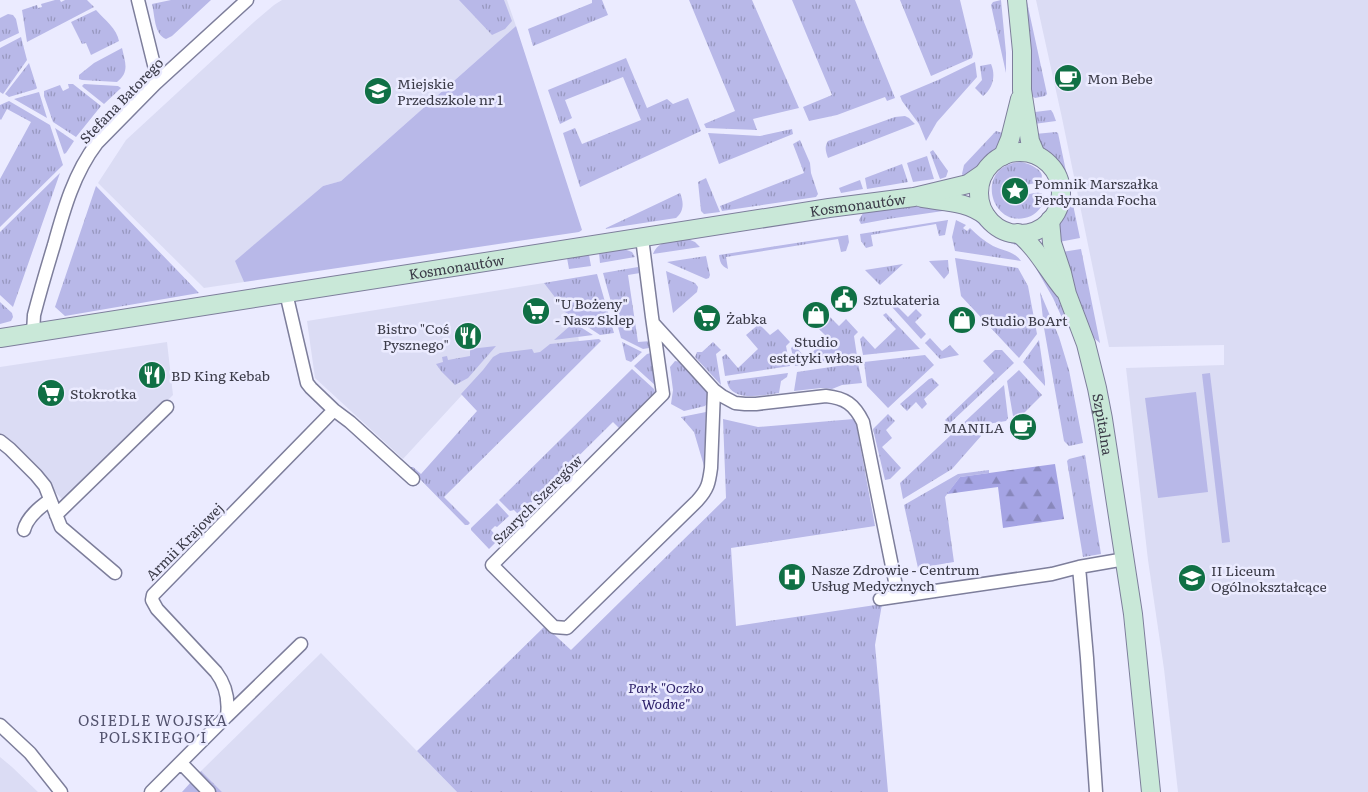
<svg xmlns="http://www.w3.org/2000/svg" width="1368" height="792" viewBox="0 0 1368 792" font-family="Literata,serif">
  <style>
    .built { fill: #dbdcf4 }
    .grass { fill: url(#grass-tufts) }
    .forest { fill: url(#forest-firs) }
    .pitch { fill: #b8b8e8 }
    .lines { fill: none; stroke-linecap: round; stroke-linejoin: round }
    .street-casing { stroke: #7d7e9b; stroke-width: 15 }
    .secondary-casing { stroke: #7d7e9b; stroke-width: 20 }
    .street { stroke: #fff; stroke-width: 12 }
    .secondary { stroke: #c9e8d8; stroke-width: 18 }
    .labels { text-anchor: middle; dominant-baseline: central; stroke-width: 5; stroke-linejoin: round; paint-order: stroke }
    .poi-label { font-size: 14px; fill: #3b3b48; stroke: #ebebff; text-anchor: start }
    .street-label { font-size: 14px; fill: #3b3b48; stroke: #ebebff }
    .park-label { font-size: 14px; font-style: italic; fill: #2e226a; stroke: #ebebff }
    .neighbourhood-label { font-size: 15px; letter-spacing: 1px; fill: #53536e; stroke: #ebebff }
  </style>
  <defs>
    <pattern id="grass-tufts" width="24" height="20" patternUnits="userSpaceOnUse" patternTransform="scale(1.25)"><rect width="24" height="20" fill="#b8b8e8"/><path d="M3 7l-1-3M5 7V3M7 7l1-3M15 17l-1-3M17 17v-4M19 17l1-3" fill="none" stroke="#9797be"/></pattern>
    <pattern id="forest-firs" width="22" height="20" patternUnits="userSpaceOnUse" patternTransform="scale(1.25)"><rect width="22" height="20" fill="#a5a4e4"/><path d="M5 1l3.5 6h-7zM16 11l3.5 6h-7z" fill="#8887bb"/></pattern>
  </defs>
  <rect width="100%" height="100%" fill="#ebebff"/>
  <path class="built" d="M282 0H507L516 26 341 181 323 186 236 261 244 282 204 288 98 183 126 140 254 22 274 5Z
    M1036 0H1368V792H1178L1164 669 1148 560 1126 368 1224 365V345L1109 347 1062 118Z
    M569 279 581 354 485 370 403 459 315 378 307 321Z
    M167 342 173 395 64 501 0 436V367Z
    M321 653 457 792H222L201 771Z
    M0 757 12 767 38 792H0Z"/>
  <path class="grass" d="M55 0H60L61 2 65 0H87L94 7 27 42 22 10 37 5 38 8 42 7 41 4Z
    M171 0H211L172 36 166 39C154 34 155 16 152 4Z
    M459 0H504L512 21 505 29 492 35Z
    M592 0H602L608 15 533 46 528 29 592 3Z
    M689 0H752L799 108 753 119 757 130 706 128 704 124 735 111Z
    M792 0H855L895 98 887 101 885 97 837 115 809 121 803 107 832 95Z
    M900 0H960L973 54 972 58 931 76Z
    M1001 0 1006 53V73L991 5 993 2Z
    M1027 2 1047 94 1045 96 1035 98 1032 96 1026 6Z
    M96 10C105 20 117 29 119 41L91 55 86 43 82 44 71 22Z
    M8 14 13 15 16 19 19 33 0 42V18Z
    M21 37 27 60 3 94 0 92V48Z
    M122 48C125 62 130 72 117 82L82 80 79 79V75L94 63Z
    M626 58 647 108 667 99 673 104 688 98 701 131 580 187 563 133 575 128 582 144 641 120 623 77 565 100 572 118 560 124 548 90Z
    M975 62 977 77 937 122 926 141 919 124 902 101 900 96 938 80Z
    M29 63 37 88 36 89 9 97 5 94Z
    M991 64C996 75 993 89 983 96L975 88 982 80 980 66Z
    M68 84H73L101 106 76 137 53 122 44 96V91L60 85 63 91 69 88Z
    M84 84 118 86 121 88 104 104 84 88 82 86Z
    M39 92 47 118 14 99Z
    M9 101 50 125 63 165 0 227V179L31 122 7 109 1 120 0 119V105Z
    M1051 110 1053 113 1056 121 1034 124 1033 115 1035 112Z
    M905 116 909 118 915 124 828 158C826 152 824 147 828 141L895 117Z
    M55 128 74 141 66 153 64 154Z
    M792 129 793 134 719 164 708 133 760 136Z
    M996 131 1006 134 1001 144 984 158 974 171 964 178 962 174 964 165Z
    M1056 132 1058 133 1080 238 1059 242 1058 221 1066 199V181L1059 163 1042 146 1035 134Z
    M800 140 810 163 811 173 818 194 816 197 722 211 720 206 804 173 793 144Z
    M933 150 948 171 946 177 940 179 930 152Z
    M927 156 934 179 913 182 907 163Z
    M1021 162C1028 163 1051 172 1038 182 1035 184 1027 184 1023 186L1024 195C1032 194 1042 189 1045 198 1043 206 1038 212 1031 216 991 233 972 165 1021 162Z
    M902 164 908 182 867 189 865 178Z
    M60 173 13 307 0 295V232Z
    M706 178 720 212 704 214 701 211 698 182Z
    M860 180 863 189 841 193 839 188Z
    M96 186 199 293 65 316 55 307Z
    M680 193C684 202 684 212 676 218L604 229Z
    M907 206 951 208 950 210 888 219 861 224 859 220 863 213 870 211Z
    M968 211 995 232 1013 239 1021 247 998 238 984 229 974 219 965 214Z
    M948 220 945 235 939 236 936 224 871 235 873 246 866 248 861 241 860 234Z
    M956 220 966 225 963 228 967 231 970 228C977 235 984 241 993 246 1003 251 1014 251 1021 261L955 251 952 237Z
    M848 235 849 242 846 251 841 252 838 239 726 257 728 269C721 266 720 262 719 255Z
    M688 239 695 242 700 247 653 254C659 239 673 242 688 239Z
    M624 249 632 252 635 257 600 263 599 253Z
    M1081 249 1100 343 1095 339 1090 332 1062 252Z
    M589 255 591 266 569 269 567 258Z
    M706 256 710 275 709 278 706 279 667 262Z
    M955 258 1018 268 1028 286 1037 334 1019 358 961 296Z
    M948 260 949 273 944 279 929 261Z
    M1037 262 1055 292 1066 315 1063 320 1053 298 1034 265Z
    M903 264 880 285 865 270Z
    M638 267 640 273 628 275 638 342 651 341 649 348 643 349 621 338 603 273Z
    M666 271 695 283 698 287 697 292 673 313Z
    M597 274 614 333 600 335 597 333 565 312 562 310 561 305 544 283Z
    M1040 292 1059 337 1069 370 1083 443 1069 446 1064 441 1044 328Z
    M0 302 12 313 13 317 11 321 0 324Z
    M895 304 908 317 916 309 922 315 915 322 926 334 921 339 892 307Z
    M886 313 920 349 863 355 860 339 863 336 875 349 896 329 883 315Z
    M827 314 839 326 846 319 858 332 854 336 857 356 795 366 791 348 794 345 806 358 828 338 815 325Z
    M563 316 593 335 554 340 571 325Z
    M759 324 770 335 778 329 790 342 786 346 790 366 725 376 722 357 726 354 738 368 758 349 746 335Z
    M930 338 942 351 950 345 959 355 940 359 925 343Z
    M599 339 601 341 444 497 470 523 468 525H465L410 469V467H413L421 474 477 411 461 394 483 370 493 357 500 353 532 349 534 353 540 352 550 344Z
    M1039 340 1045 381V386L1023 362Z
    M622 342 642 352 631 362 626 360Z
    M713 342 721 350 716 354 721 385 695 357 697 352H702Z
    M496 346 468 378 455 385 441 371 436 364 443 362 442 357 447 356 448 360 470 356V349Z
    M995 350H1002L1014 363 949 424 945 420 994 373 983 361Z
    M651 353 657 387 634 366 647 354Z
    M925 355 934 365 888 408 867 386 864 362Z
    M675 361 681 362 707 390V403L705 406 684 411 671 404 673 390 670 367Z
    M858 363 862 383 842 385 832 389 821 388 794 391 797 372Z
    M632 369 654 389 655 392 653 396 621 430 613 422 519 515 514 510 510 511 499 500Z
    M1019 370 1042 395 1023 414 1013 416 1007 381Z
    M788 373 787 377 781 381 779 393C765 395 730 403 727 381Z
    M932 378 939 385 924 399 927 404 922 409 916 402 907 411 900 404 929 379Z
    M1004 385 1008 418 1006 421 957 429Z
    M706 412 704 466 694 432 681 417Z
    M888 414 895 421 886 430 892 438 882 447 901 468 890 479 885 480 873 429Z
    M723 419 758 427 854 419 856 423 875 526 731 548 736 626 882 604 875 645 888 792H457L417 751 545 626 571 650 726 498Z
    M976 432H980L981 436 952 469 903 499 900 483 952 434Z
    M1085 455 1101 554 1083 557 1067 461 1069 459Z
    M989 470V473L960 477 945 497 954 562 918 568 904 505 958 474Z
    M497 503 509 516 497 527 495 526 491 530 499 539 489 549 471 530V528Z
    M201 771 222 792H182Z"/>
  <path class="forest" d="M1055 464 1064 519 1003 528 998 487 947 494 960 477Z"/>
  <path class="pitch" d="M516 26 582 230 579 232 244 282 235 261 323 186 341 181Z
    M1210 373 1230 542 1222 543 1202 374Z
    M1196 392 1208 492 1158 498 1145 398Z"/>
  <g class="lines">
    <defs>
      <path id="street" d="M138 0 158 81
        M642 238 652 317 663 394 492 565 554 627 567 628 697 501C708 489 709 483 711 468L714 390
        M653 323 714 390 722 396 735 403 745 404H756L826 396C845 398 854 404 863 422L898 596
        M33 333 34 315C40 292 47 268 54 245 64 209 74 173 97 143L155 84 247 0
        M334 410 350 422 413 479
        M0 441 10 449 36 475 45 486 61 527 115 573
        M56 515 167 407
        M24 530C27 517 40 507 50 500
        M1079 567 1087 658 1096 792
        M880 599 1052 574 1079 567 1125 559
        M227 716 301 644
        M0 725 30 753 61 792
        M181 763 209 792
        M151 792 227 716C229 700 226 685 216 672L157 609 152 600 153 595 334 410 311 388 307 383 286 293"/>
      <g id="secondary">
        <path d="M1017 0 1022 51V90L1030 141 1036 155"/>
        <circle cx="1020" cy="193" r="41"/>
        <path d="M1003 156 1010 139 1020 99"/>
        <path d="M922 198C945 202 967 201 986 216"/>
        <path id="s1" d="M1050 220 1052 243 1062 273 1067 294 1086 344 1097 388 1103 419 1133 614 1151 792"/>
        <path d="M1018 233C1037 248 1048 271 1064 290"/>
        <path id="s2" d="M0 338 829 208 914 197 968 184 984 173"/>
      </g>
    </defs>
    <use href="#street" class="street-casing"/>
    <use href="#secondary" class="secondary-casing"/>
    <use href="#street" class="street"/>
    <use href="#secondary" class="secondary"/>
  </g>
  <defs>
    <symbol id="cafe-disc" viewBox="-11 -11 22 22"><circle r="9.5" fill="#107045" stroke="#ebebff"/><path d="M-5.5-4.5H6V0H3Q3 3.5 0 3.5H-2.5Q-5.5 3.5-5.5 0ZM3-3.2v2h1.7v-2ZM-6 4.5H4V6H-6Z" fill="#fff"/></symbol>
    <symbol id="school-disc" viewBox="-11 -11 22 22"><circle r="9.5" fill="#107045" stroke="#ebebff"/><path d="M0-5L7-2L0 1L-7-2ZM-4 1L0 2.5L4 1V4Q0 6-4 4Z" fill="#fff"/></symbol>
    <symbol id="sight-disc" viewBox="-11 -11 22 22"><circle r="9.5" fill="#107045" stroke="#ebebff"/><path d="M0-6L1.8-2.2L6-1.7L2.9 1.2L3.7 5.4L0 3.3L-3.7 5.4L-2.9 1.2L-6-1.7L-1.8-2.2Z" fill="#fff"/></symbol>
    <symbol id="civic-disc" viewBox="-11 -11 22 22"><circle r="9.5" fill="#107045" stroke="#ebebff"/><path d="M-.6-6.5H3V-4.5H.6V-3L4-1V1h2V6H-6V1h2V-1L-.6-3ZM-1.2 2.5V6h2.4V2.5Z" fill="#fff"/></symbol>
    <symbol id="supermarket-disc" viewBox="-11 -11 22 22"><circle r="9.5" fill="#107045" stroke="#ebebff"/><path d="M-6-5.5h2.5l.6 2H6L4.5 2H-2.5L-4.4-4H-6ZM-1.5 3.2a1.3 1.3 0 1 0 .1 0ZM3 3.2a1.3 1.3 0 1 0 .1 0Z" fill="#fff"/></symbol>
    <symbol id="shop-disc" viewBox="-11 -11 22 22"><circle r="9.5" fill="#107045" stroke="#ebebff"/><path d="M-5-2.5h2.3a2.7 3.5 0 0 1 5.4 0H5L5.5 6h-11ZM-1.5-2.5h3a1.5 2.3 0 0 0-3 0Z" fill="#fff"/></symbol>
    <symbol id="restaurant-disc" viewBox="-11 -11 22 22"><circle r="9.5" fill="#107045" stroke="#ebebff"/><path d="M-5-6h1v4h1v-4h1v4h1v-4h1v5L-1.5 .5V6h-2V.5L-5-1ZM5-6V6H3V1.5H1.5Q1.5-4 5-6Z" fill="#fff"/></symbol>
    <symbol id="hospital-disc" viewBox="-11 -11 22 22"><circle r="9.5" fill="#107045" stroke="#ebebff"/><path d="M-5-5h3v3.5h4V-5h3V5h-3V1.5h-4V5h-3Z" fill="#fff"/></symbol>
  </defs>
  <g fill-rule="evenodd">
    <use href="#cafe-disc" x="1052" y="62" width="32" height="32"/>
    <use href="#school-disc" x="362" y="75" width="32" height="32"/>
    <use href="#sight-disc" x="999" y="175" width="32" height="32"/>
    <use href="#civic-disc" x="828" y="283" width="32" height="32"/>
    <use href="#supermarket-disc" x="520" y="295" width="32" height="32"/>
    <use href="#shop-disc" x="800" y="299" width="32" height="32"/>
    <use href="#supermarket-disc" x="691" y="302" width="32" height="32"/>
    <use href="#shop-disc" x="946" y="304" width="32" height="32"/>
    <use href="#restaurant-disc" x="452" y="320" width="32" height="32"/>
    <use href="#restaurant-disc" x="136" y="359" width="32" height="32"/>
    <use href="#supermarket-disc" x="35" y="377" width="32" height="32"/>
    <use href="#cafe-disc" x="1007" y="411" width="32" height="32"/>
    <use href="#hospital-disc" x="776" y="561" width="32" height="32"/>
    <use href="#school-disc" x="1176" y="562" width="32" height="32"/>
  </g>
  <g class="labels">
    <g class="poi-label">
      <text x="1087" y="78">Mon Bebe</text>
      <text x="397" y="83">Miejskie<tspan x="397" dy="16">Przedszkole nr 1</tspan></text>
      <text x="1034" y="183">Pomnik Marszałka<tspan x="1034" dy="16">Ferdynanda Focha</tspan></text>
      <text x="863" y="299">Sztukateria</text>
      <text x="555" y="303">"U Bożeny"<tspan x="555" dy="16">- Nasz Sklep</tspan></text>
      <text x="726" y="318">Żabka</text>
      <text x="981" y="320">Studio BoArt</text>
      <text x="449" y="328" text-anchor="end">Bistro "Coś<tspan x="449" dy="16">Pysznego"</tspan></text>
      <text x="816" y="341" text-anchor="middle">Studio<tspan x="816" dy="16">estetyki włosa</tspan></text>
      <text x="171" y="375">BD King Kebab</text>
      <text x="70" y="393">Stokrotka</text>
      <text x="1004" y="427" text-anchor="end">MANILA</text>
      <text x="811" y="569">Nasze Zdrowie - Centrum<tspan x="811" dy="16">Usług Medycznych</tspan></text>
      <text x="1211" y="570">II Liceum<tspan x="1211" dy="16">Ogólnokształcące</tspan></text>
    </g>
    <g class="street-label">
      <text transform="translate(121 100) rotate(-46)">Stefana Batorego</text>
      <text stroke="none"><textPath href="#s2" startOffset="868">Kosmonautów</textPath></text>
      <text stroke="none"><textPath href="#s2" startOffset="462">Kosmonautów</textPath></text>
      <text stroke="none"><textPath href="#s1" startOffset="212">Szpitalna</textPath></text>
      <text transform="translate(537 499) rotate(-45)">Szarych Szeregów</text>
      <text transform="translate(184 541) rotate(-45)">Armii Krajowej</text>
    </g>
    <g class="park-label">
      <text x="666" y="687">Park "Oczko<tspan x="666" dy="16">Wodne"</tspan></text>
    </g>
    <g class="neighbourhood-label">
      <text x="153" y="719">OSIEDLE WOJSKA<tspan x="153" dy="17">POLSKIEGO I</tspan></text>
    </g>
  </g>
</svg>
